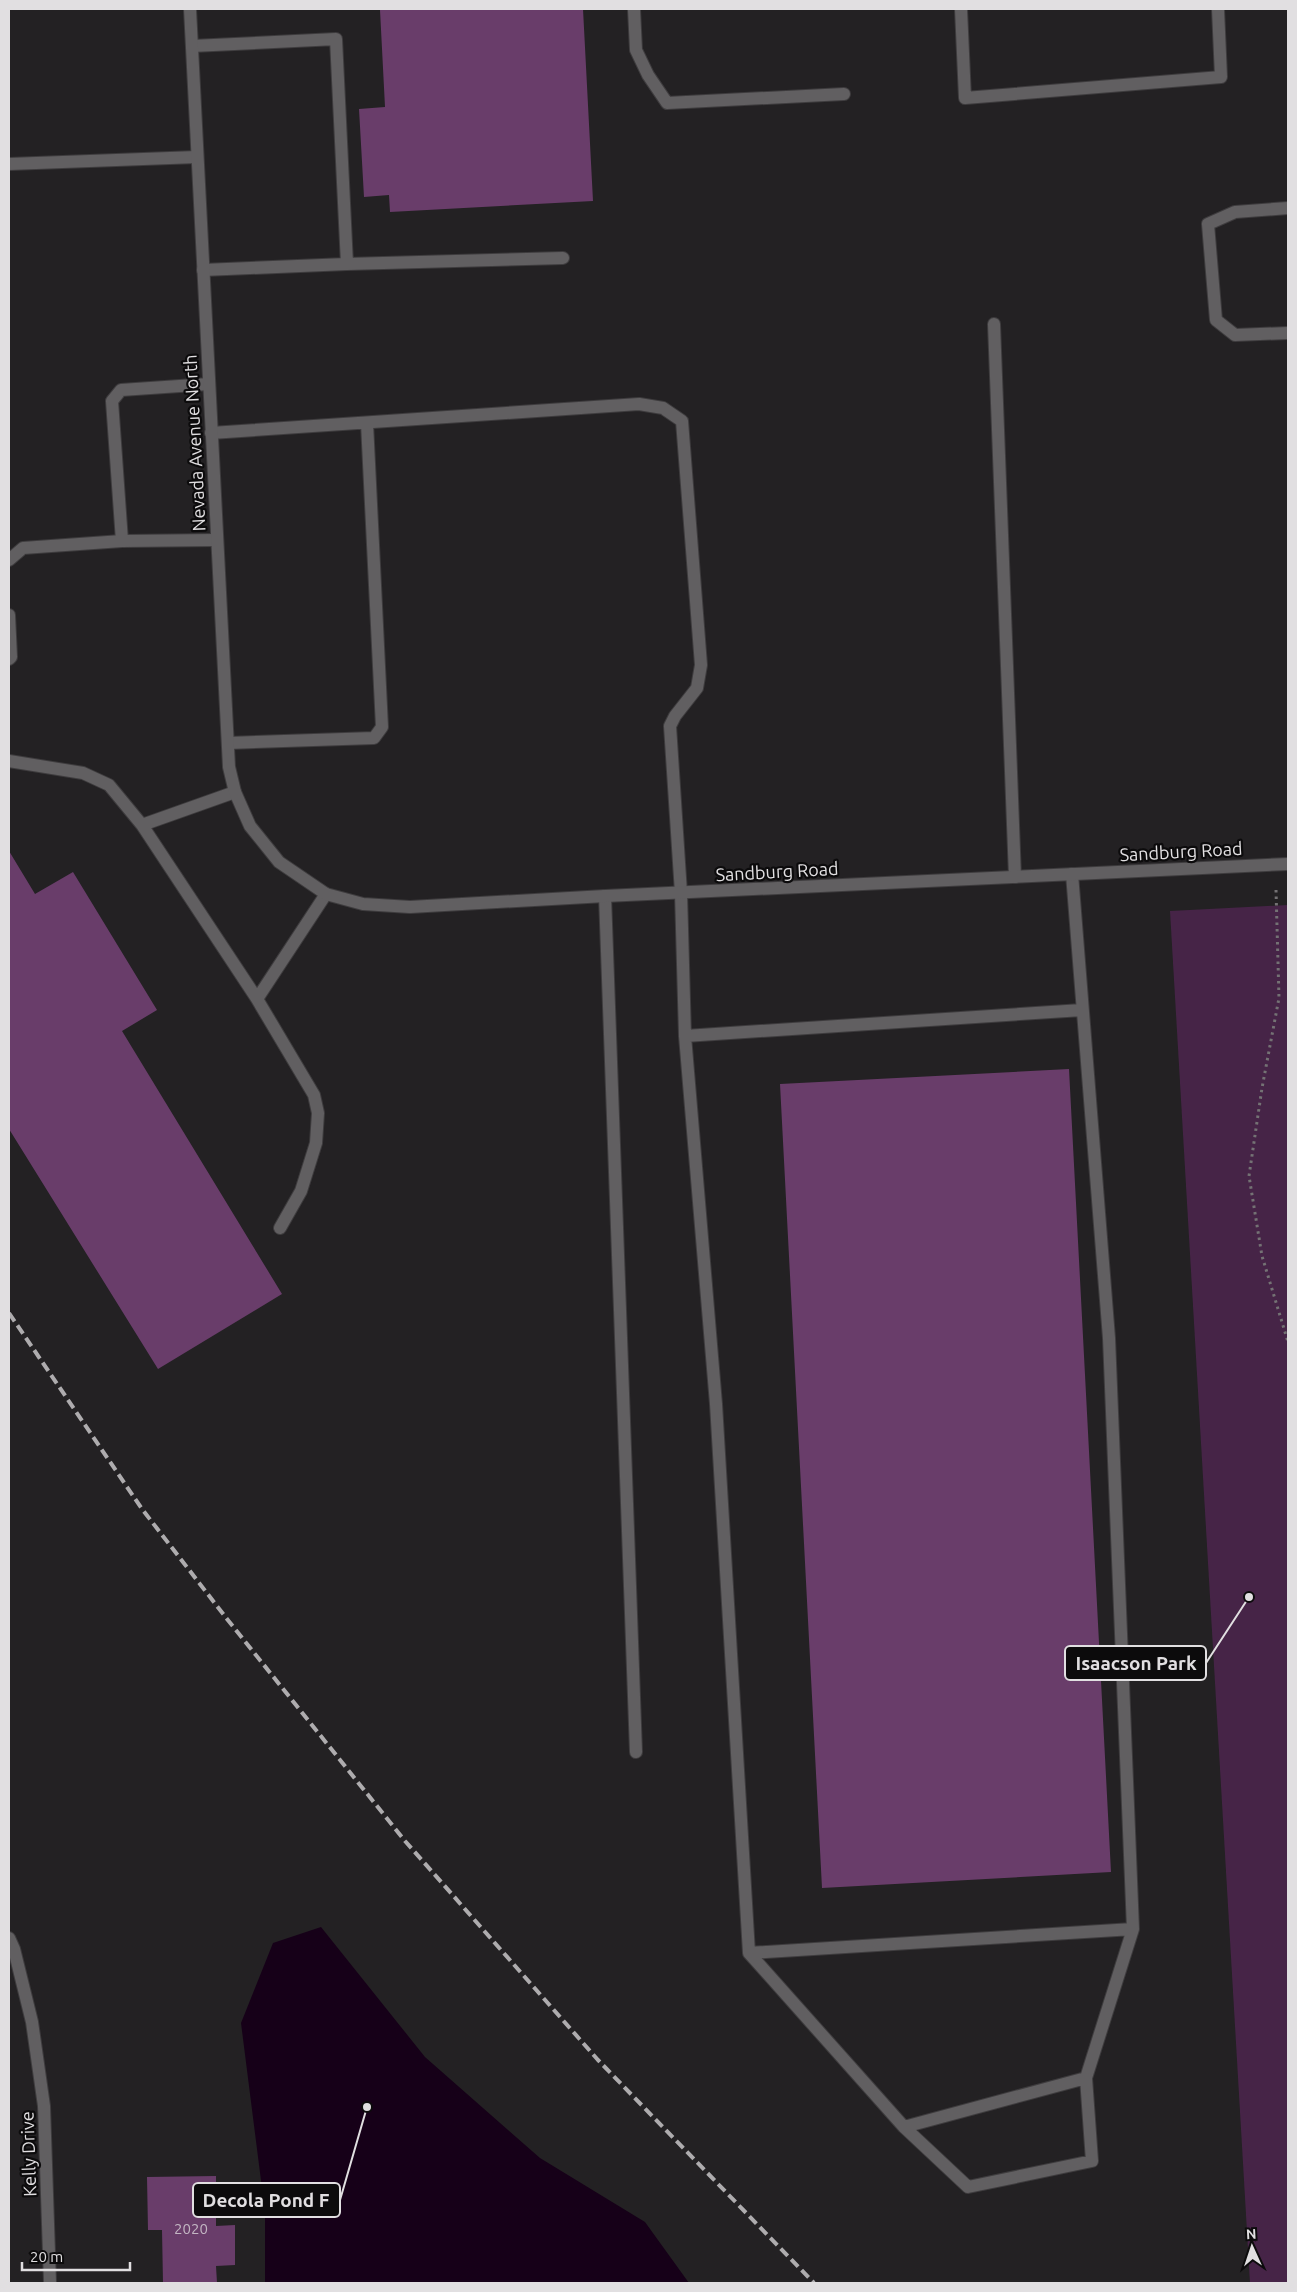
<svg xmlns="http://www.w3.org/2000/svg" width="1297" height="2292" viewBox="0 0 1297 2292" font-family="Ubuntu,sans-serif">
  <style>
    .green { fill: #462447 }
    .water { fill: #160018 }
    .building { fill: #693d6a }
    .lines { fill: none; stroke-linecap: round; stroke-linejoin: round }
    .service-casing { stroke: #3e3c3e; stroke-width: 14 }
    .minor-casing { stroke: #3e3c3e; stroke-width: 14 }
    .tertiary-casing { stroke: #3e3c3e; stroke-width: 14 }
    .path { stroke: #747274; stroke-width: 3; stroke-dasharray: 2.5 4; stroke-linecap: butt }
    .service { stroke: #615f61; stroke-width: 12 }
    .minor { stroke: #615f61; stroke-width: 12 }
    .tertiary { stroke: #615f61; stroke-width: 12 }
    .rail { stroke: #aeacae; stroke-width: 4; stroke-dasharray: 10 5; stroke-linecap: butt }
    .labels { text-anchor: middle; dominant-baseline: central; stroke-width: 4.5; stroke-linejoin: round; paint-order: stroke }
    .number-label { font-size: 15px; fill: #c3b6c3 }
    .street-label { font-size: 18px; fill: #e1dfe1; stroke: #0c0b0c }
    .leader { fill: none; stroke: #e1dfe1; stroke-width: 2 }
    .callout-dot { fill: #e1dfe1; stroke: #0c0b0c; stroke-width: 2 }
    .callout { fill: #0c0b0c; stroke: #e1dfe1; stroke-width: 2 }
    .callout-label { font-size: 19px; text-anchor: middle; font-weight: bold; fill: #e1dfe1 }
  </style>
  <rect width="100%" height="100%" fill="#232123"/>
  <path class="green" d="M1288 905V2283H1250L1170 911Z"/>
  <path class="water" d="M321 1927 425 2057 540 2158 645 2222 689 2283H265V2212L241 2023 273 1943Z"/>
  <path class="building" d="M403 9H583L593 201 390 212 389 195 364 197 359 109 385 107 380 10Z
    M9 851 35 894 73 872 157 1010 122 1031 282 1294 158 1369 9 1129Z
    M1069 1069 1111 1872 822 1888 780 1084Z
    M216 2176V2226L235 2225V2265L216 2266 217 2283H163L162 2230H148L147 2177Z"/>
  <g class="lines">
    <defs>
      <path id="service" d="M634 9 636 50 648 75 667 103 844 94
        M961 9 965 98 1221 77 1218 9
        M192 46 336 39 347 264 203 270
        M9 164 197 157
        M1288 208 1235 212 1208 224 1216 320 1235 335 1288 333
        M347 264 563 258
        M994 324 1015 877
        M209 384 121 390 112 401 122 541 216 540
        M211 433 639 404 663 408 682 421 701 665 697 688 675 716 670 726 681 893 685 1036 716 1404 749 1953 904 2127 1086 2078 1133 1929 1109 1338 1072 874
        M9 560 23 548 122 541
        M9 615 11 657 9 659
        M228 743 374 738 382 727 367 423
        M9 761 83 773 109 785 142 825
        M235 792 142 825 257 999 326 894
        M605 896 636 1752
        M257 999 314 1095 318 1113 316 1143 301 1191 280 1228
        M685 1036 1082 1010
        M749 1953 1133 1929
        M904 2127 968 2187 1092 2161 1086 2078"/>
      <path id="minor" d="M9 1938 14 1949 32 2022 44 2106 50 2283"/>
      <path id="tertiary" d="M190 9 229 767 235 792 250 826 279 862 326 894 363 904 410 907 605 896 1288 864"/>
    </defs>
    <use href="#service" class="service-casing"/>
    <use href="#minor" class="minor-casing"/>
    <use href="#tertiary" class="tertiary-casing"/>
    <path class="path" d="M1276 890 1279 998 1262 1088 1249 1176 1262 1256 1288 1342"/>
    <use href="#service" class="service"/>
    <use href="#minor" class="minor"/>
    <use href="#tertiary" class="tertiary"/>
    <path class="rail" d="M9 1313 142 1509 227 1619 405 1841 598 2060 814 2283"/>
  </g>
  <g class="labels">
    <g class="number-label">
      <text x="191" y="2228">2020</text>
    </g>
    <g class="street-label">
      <text transform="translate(194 443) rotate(-93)">Nevada Avenue North</text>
      <text transform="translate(1181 851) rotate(-3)">Sandburg Road</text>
      <text transform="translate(777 871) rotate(-3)">Sandburg Road</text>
      <text transform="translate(28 2154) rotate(-92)">Kelly Drive</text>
    </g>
  </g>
  <path class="leader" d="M1249 1597L1206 1663M367 2107L340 2200"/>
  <g class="callout-dot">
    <circle cx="1249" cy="1597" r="5"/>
    <circle cx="367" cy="2107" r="5"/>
  </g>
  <g class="callout">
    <rect x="1065" y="1646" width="141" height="34" rx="5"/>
    <rect x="193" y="2183" width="147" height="34" rx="5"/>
  </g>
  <g class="callout-label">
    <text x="1136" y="1670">Isaacson Park</text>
    <text x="266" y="2207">Decola Pond F</text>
  </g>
  <rect width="1297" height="2292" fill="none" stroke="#e1dfe1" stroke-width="20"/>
  <g transform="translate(1252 2247) rotate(357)" stroke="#0c0b0c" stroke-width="4" paint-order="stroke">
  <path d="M0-4L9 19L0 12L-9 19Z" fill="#e1dfe1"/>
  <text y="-8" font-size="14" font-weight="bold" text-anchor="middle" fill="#e1dfe1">N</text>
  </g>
  <path d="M22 2262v8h108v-8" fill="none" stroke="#e1dfe1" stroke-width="2.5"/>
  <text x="30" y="2262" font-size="15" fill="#e1dfe1" stroke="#0c0b0c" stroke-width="4" paint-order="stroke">20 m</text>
</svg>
